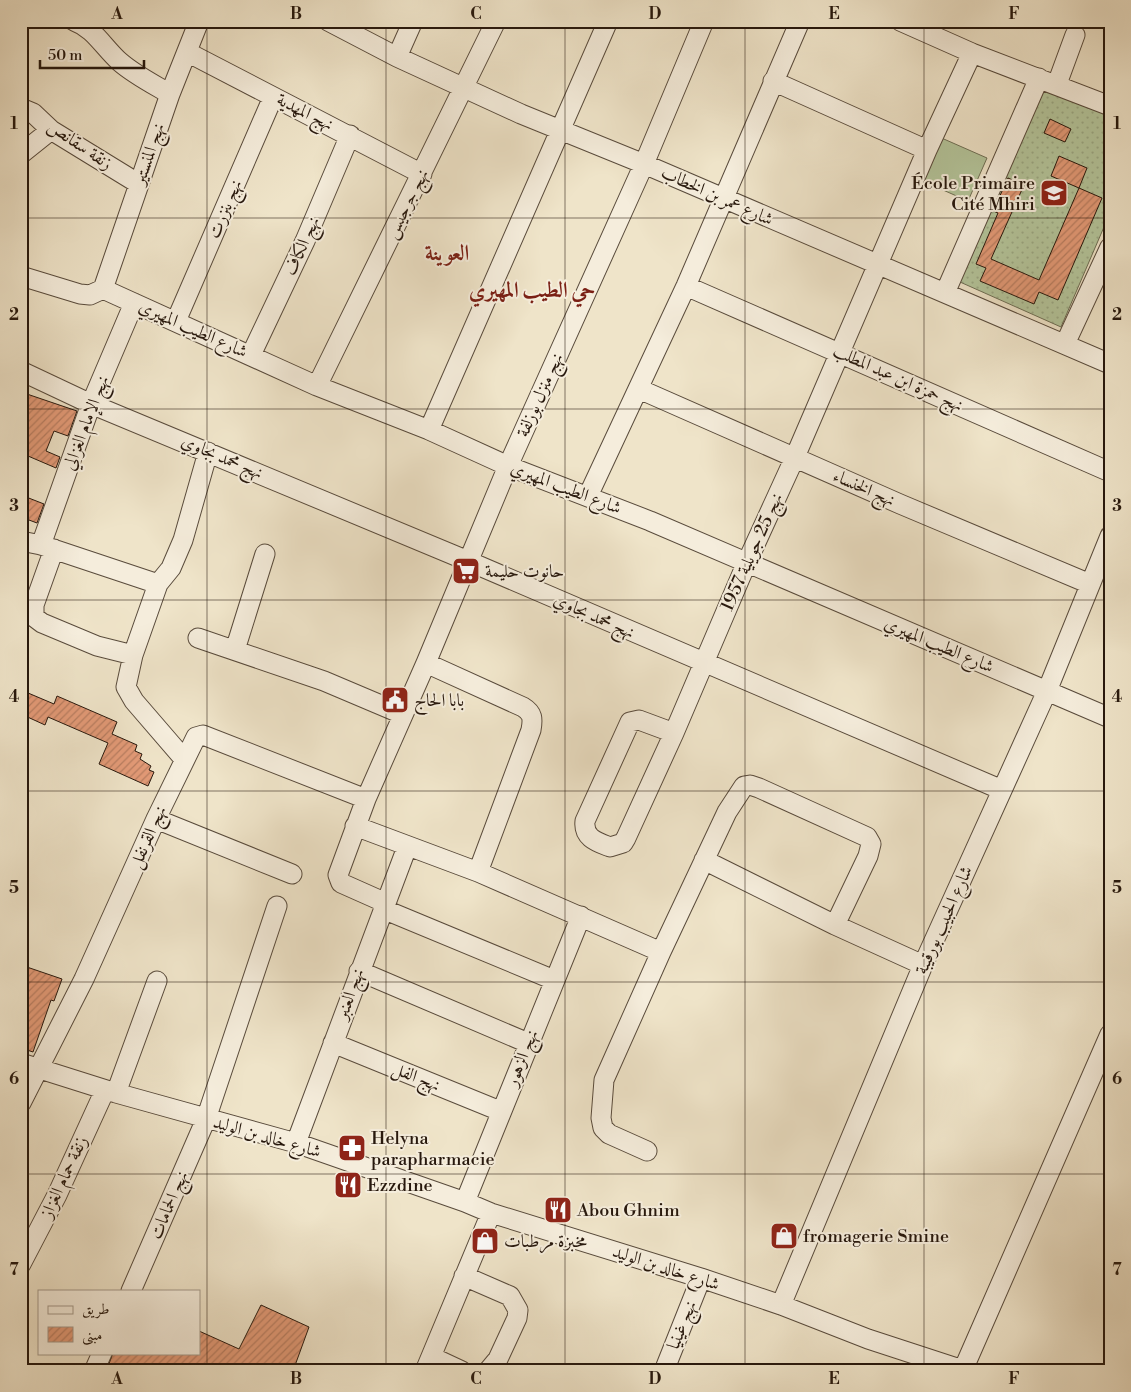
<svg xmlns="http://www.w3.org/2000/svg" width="1131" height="1392" viewBox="0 0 1131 1392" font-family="'Libre Bodoni',Amiri,serif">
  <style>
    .park { fill: #b4c59b; stroke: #6e6e54 }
    .garden { fill: url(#garden-dots); stroke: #6e6e54 }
    .building { fill: url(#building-hatch); stroke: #27180d }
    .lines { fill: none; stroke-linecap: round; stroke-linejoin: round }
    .minor-casing { stroke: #594b3c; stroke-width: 21 }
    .minor { stroke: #f5eddc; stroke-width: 19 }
    .grid { fill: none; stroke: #27180d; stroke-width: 1; stroke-opacity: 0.55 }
    .labels { text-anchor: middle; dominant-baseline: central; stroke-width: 4; stroke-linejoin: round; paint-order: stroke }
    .street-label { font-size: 18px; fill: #27180d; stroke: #f5eddc }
    .poi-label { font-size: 18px; fill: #27180d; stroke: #f5eddc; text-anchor: start }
    .district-label { font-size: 22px; font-weight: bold; fill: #7a1f14; stroke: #f5eddc }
    .neatline { fill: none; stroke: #27180d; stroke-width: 2 }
    .grid-label { font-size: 16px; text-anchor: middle; font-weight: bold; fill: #27180d }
  </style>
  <defs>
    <pattern id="garden-dots" width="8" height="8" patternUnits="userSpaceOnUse" patternTransform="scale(1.25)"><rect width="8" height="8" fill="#b4c59b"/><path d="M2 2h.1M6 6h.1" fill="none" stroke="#9ba884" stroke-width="1.8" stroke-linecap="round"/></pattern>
    <pattern id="building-hatch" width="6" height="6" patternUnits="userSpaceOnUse" patternTransform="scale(1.25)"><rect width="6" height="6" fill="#e39a77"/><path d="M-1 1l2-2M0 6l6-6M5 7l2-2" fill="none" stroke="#b87d60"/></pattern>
  </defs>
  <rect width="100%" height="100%" fill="#efe4c9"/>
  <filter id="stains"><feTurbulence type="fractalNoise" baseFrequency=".004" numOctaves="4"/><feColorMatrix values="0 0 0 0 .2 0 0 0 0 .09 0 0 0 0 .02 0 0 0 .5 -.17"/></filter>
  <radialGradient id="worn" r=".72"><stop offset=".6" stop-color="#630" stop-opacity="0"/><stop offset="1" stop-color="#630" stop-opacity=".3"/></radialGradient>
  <path class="park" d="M937 136 987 158 968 201 918 179Z"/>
  <path class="garden" d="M1045 85 1110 113V213L1061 327 960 282Z"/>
  <path class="building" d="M1050 119 1071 129 1065 142 1044 133Z
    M1059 156 1087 168 1079 188 1051 176Z
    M1008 178 1024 185 991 259 1039 280 1079 188 1102 198 1058 300 1039 292 1034 304 980 281 986 268 976 264 998 213 993 211Z
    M21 392 77 411 68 436 54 431 46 451 60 457 56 468 21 453Z
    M21 495 44 504 37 523 21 517Z
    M21 690 54 704 57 696 117 722 112 734 137 745 135 751 142 754 140 759 151 766 149 770 154 772 148 786 99 764 108 743 48 717 45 725 21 714Z
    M21 965 62 979 54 1001 51 1000 33 1052 21 1048Z
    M261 1305 309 1327 293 1371H111L107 1369 113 1353H199V1331L239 1349Z"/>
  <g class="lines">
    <defs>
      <path id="minor" d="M74 21C94 28 104 48 120 62 135 75 153 84 170 94
        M328 21 397 57 521 114 644 164 1110 364
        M900 21 972 53 1110 106
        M187 52 422 174
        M397 57 413 21
        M773 81 927 150
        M1057 84 1075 35
        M21 108 33 113 51 130 139 184
        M21 154 51 130
        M21 276 80 294 90 295 103 289 317 386 429 430 508 466 650 521 1110 718
        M686 286 1110 472
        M103 289 170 94 199 21
        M945 293 1039 78
        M176 321 273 97
        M1065 344 1110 247
        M251 355 305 241 350 135
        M21 371 91 404 468 561 1002 790
        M317 386 496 21
        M639 389 900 504 1090 584
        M429 430 608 21
        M588 496 686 286 800 21
        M21 541 41 545 158 584
        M41 545 91 404 134 303
        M54 549 34 605V617L42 623 97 646 133 655
        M198 638 324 681 402 714
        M235 650 265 554
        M426 663 523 707C533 713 533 719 531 730L478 872
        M674 733 639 720 630 722 585 821C583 838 597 842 610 847L623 843 626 838 674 733 747 562 795 457 927 150 972 53
        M184 759 134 701 126 687 133 655 158 584 171 568 183 540 208 452
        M156 819 292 874
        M355 826 478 872 661 952
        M704 860 835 925 923 965
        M386 903 341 883 338 875 366 799 426 663 508 466 644 164 704 21
        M383 909 554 980
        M359 971 528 1043
        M333 1043 500 1111
        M21 1063 116 1093 296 1143 465 1202 491 1213 701 1278 781 1305 868 1339 966 1371
        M116 1093 157 981
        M21 1103 84 979 156 819 196 737 203 735 366 799
        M296 1143 407 847
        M647 1151 609 1134 603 1128 601 1118 604 1080 661 952 727 812 744 786 750 785 759 788 867 837 871 844 868 856 835 925
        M465 1202 581 916
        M21 1264 57 1195 105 1090
        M464 1276 510 1296 518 1310 517 1318 498 1359 488 1371
        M131 1291 206 1119 277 906
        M781 1305 923 965 1047 691 1110 536
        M432 1357 462 1371
        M963 1370 1110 1034
        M94 1371 102 1353
        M425 1371 491 1213
        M664 1371 701 1278"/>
    </defs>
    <use href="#minor" class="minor-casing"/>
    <use href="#minor" class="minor"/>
  </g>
  <path class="grid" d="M207 21V1371M386 21V1371M565 21V1371M745 21V1371M924 21V1371M21 218H1110M21 409H1110M21 600H1110M21 791H1110M21 982H1110M21 1174H1110"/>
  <defs>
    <symbol id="school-square" viewBox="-11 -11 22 22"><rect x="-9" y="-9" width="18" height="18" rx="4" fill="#8f2418" stroke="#f5eddc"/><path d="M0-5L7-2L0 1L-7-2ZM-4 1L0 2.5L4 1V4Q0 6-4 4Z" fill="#fff"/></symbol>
    <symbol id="supermarket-square" viewBox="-11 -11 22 22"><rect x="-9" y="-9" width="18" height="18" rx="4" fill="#8f2418" stroke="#f5eddc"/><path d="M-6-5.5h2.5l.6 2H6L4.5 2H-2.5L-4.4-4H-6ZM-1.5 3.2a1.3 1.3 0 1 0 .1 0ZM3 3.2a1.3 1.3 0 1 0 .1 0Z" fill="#fff"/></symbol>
    <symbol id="civic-square" viewBox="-11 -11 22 22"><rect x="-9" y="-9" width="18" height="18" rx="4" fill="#8f2418" stroke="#f5eddc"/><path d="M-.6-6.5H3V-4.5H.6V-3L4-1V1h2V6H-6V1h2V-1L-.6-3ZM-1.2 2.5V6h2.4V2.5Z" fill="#fff"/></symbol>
    <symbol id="pharmacy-square" viewBox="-11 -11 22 22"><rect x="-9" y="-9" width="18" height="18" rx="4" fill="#8f2418" stroke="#f5eddc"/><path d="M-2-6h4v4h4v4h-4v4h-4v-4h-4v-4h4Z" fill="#fff"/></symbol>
    <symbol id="restaurant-square" viewBox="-11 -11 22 22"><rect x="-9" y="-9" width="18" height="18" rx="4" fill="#8f2418" stroke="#f5eddc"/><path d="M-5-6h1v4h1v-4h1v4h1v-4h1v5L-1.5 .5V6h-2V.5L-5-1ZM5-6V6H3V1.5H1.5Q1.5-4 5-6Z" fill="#fff"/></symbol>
    <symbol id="shop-square" viewBox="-11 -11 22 22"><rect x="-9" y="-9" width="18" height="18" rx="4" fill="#8f2418" stroke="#f5eddc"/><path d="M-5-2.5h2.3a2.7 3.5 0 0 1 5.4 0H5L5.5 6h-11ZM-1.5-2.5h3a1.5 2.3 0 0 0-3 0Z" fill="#fff"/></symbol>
  </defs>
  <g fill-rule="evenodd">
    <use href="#school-square" x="1038" y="177" width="32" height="32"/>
    <use href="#supermarket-square" x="450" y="555" width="32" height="32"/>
    <use href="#civic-square" x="379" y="684" width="32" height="32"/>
    <use href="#pharmacy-square" x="336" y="1132" width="32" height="32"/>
    <use href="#restaurant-square" x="332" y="1169" width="32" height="32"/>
    <use href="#restaurant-square" x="542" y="1194" width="32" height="32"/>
    <use href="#shop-square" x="768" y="1220" width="32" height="32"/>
    <use href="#shop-square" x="469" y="1225" width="32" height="32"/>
  </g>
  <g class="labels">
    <g class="street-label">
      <text transform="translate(305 112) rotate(27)">نهج المهدية</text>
      <text transform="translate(80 145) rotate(34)">زنقة سقانص</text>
      <text transform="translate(149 154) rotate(-71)">نهج المنستير</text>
      <text transform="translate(717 196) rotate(24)">شارع عمر بن الخطاب</text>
      <text transform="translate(407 204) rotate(-63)">نهج جرجيس</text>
      <text transform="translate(225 209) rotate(-67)">نهج بنزرت</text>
      <text transform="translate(302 246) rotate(-66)">نهج الكاف</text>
      <text transform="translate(193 329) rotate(24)">شارع الطيب المهيري</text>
      <text transform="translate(898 378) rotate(24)">نهج حمزة ابن عبد المطلب</text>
      <text transform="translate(540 395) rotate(-66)">نهج منزل بوزلفة</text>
      <text transform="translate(86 423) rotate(-69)">نهج الإمام الغزالي</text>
      <text transform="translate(222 457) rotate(23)">نهج محمد بجاوي</text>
      <text transform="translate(566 488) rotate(21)">شارع الطيب المهيري</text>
      <text transform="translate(864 488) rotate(24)">نهج الخنساء</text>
      <text transform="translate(752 552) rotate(-66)">نهج 25 جويلية 1957</text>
      <text transform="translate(594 616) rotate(24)">نهج محمد بجاوي</text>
      <text transform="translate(939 645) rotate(23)">شارع الطيب المهيري</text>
      <text transform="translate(148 837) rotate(-66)">نهج القرنفل</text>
      <text transform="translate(944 920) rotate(-66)">شارع الحبيب بورقيبة</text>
      <text transform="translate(350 994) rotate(-70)">نهج العنبر</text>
      <text transform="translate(522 1058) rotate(-68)">نهج الزهور</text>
      <text transform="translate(416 1077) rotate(22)">نهج الفل</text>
      <text transform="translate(267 1137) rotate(16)">شارع خالد بن الوليد</text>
      <text transform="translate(64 1177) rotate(-65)">زنقة حمام الغزاز</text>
      <text transform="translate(169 1205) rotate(-67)">نهج الحمامات</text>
      <text transform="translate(666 1268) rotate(18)">شارع خالد بن الوليد</text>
      <text transform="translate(682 1325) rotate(-68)">نهج غينيا</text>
    </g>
    <g class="poi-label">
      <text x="1035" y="183" text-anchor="end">École Primaire<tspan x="1035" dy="21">Cité Mhiri</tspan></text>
      <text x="485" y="571">حانوت حليمة</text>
      <text x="414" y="700">بابا الحاج</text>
      <text x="371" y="1138">Helyna<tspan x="371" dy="21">parapharmacie</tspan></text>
      <text x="367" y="1185">Ezzdine</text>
      <text x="577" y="1210">Abou Ghnim</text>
      <text x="803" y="1236">fromagerie Smine</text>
      <text x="504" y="1241">مخبزة مرطبات</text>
    </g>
    <g class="district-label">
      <text x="447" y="253">العوينة</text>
      <text x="532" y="290">حي الطيب المهيري</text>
    </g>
  </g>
  <rect width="1131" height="1392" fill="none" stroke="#efe4c9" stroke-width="55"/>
  <rect x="38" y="1290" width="162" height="65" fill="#f5eddc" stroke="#a39889"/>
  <rect x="48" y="1306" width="25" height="8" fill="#f5eddc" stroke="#a39889"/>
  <text x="82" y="1314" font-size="15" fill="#27180d">طريق</text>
  <rect x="48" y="1327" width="25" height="15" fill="url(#building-hatch)" stroke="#a39889"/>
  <text x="82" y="1340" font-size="15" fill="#27180d">مبنى</text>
  <path d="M40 60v8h104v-8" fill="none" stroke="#27180d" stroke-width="2.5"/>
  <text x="48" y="60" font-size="15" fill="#27180d" stroke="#f5eddc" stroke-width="4" paint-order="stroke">50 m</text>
  <rect x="28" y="28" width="1076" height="1336" class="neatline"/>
  <g class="grid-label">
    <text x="117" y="19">A</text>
    <text x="296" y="19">B</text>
    <text x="476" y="19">C</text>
    <text x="655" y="19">D</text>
    <text x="834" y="19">E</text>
    <text x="1014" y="19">F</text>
    <text x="14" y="129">1</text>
    <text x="1117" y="129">1</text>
    <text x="14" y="320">2</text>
    <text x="1117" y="320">2</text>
    <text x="14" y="511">3</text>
    <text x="1117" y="511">3</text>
    <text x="14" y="702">4</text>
    <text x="1117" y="702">4</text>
    <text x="14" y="893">5</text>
    <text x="1117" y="893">5</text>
    <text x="14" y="1084">6</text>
    <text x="1117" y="1084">6</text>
    <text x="14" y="1275">7</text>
    <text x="1117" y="1275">7</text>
    <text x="117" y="1384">A</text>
    <text x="296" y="1384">B</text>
    <text x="476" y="1384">C</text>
    <text x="655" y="1384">D</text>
    <text x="834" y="1384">E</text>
    <text x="1014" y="1384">F</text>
  </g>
  <rect width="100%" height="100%" filter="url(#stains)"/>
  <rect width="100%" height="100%" fill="url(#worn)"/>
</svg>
